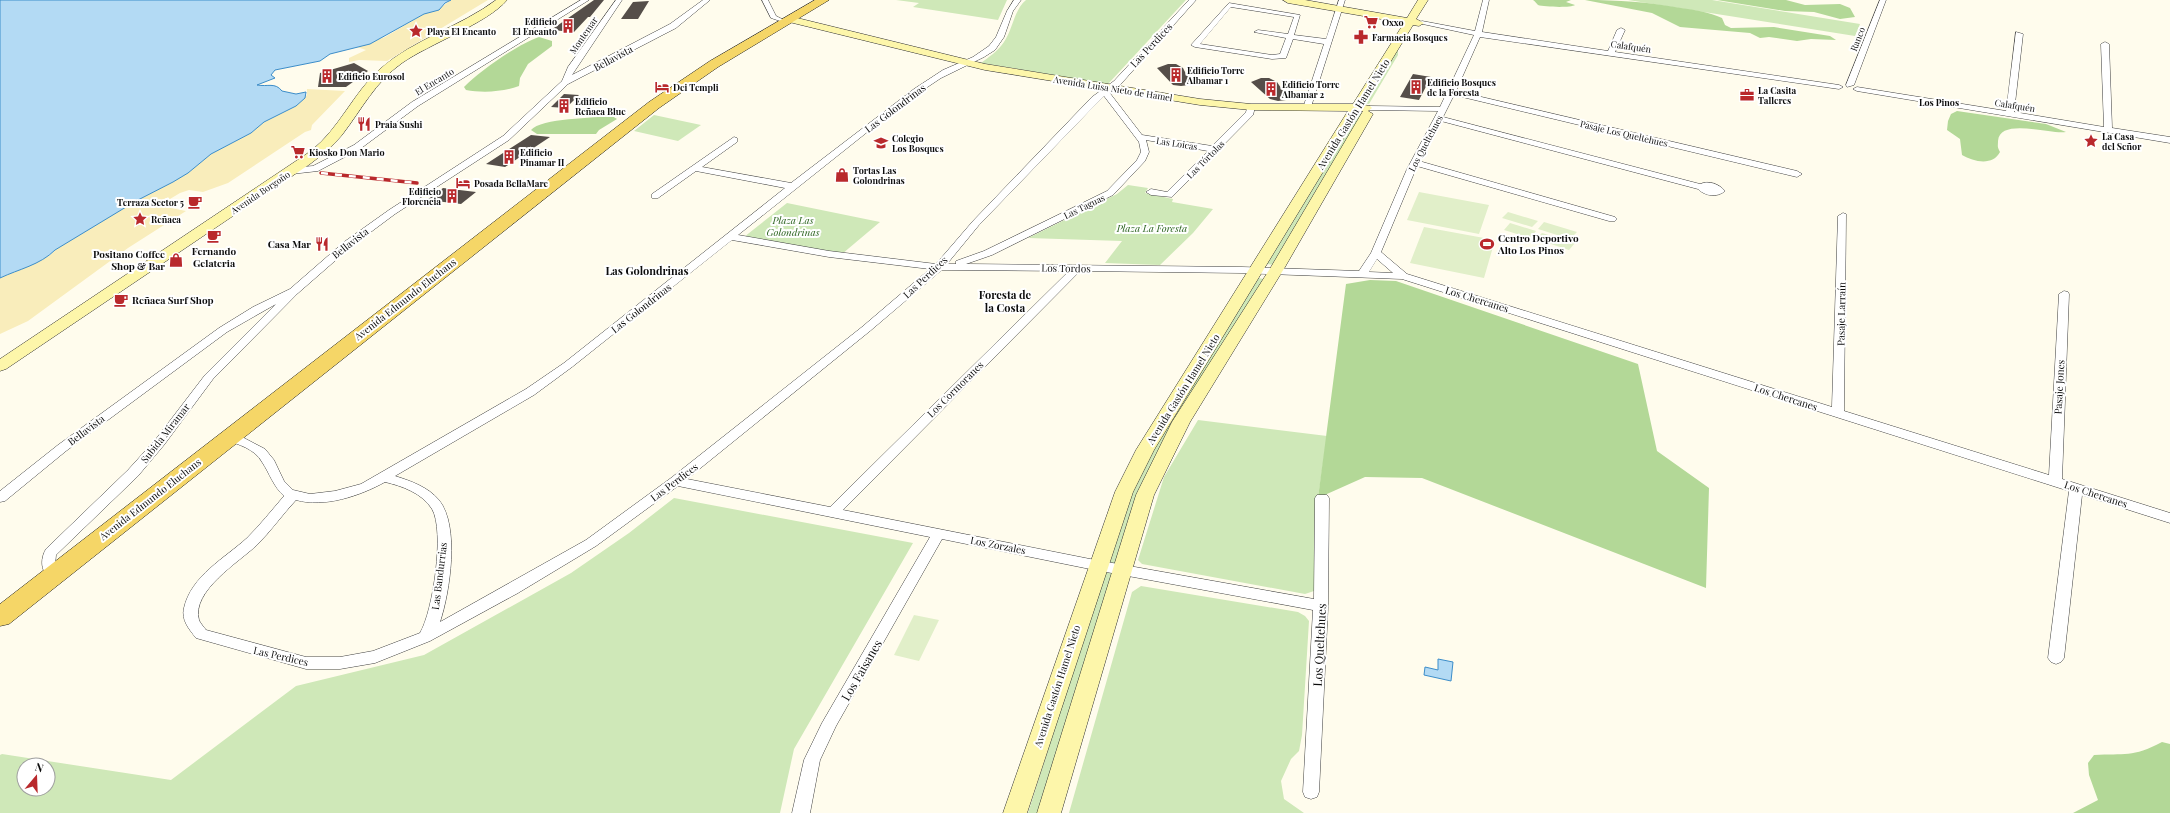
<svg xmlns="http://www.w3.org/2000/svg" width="2170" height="813" viewBox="0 0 2170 813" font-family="'Playfair Display',serif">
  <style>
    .green { fill: #cfe8b8; fill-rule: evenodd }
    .forest { fill: #b3d897 }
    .sand { fill: #f9edbb }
    .pitch { fill: #e1efc9 }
    .water { fill: #b3daf4; stroke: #3c8dc9 }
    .building { fill: #554e49 }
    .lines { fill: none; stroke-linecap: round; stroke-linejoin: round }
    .minor-casing { stroke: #404040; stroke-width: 1 }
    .secondary-casing { stroke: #2f2f2f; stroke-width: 1 }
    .primary-casing { stroke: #1e1e1e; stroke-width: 1 }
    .minor { fill: #fff; fill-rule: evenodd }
    .secondary { fill: #fdf6aa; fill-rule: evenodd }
    .primary { fill: #f5d667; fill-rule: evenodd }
    .rail-casing { stroke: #b9292c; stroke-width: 3.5 }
    .rail { stroke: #fff; stroke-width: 2.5; stroke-dasharray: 7; stroke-linecap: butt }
    .labels { text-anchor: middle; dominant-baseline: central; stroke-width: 4; stroke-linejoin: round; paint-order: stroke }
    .far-poi-label { font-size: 9px; font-weight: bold; fill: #0d0d0d; stroke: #fff; text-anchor: start }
    .far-street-label { font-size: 9px; fill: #0d0d0d; stroke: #fff }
    .far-neighbourhood-label { font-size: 9px; font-weight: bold; fill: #0d0d0d; stroke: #fff }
    .street-label { font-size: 10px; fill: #0d0d0d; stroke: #fff }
    .park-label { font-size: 10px; font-style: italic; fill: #2b631f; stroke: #fff }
    .poi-label { font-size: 10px; font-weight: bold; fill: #0d0d0d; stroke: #fff; text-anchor: start }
    .neighbourhood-label { font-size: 11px; font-weight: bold; fill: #0d0d0d; stroke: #fff }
    .near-street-label { font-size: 12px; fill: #0d0d0d; stroke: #fff }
  </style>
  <rect width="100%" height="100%" fill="#fffced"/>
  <path class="green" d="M896 0H1007L998 20 913 7 919 3Z
    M1026 0H1186L1108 84 981 63C989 57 998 51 1004 42 1013 29 1014 10 1026 0Z
    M1628 0H1712L1860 24 1855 36Z
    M1398 48V55L1369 104 1364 103Z
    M1358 113H1362L1273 265 1267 264Z
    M654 115 701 125 678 141 634 131Z
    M1128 185 1148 188 1145 193 1173 199 1172 202 1213 209 1193 233 1160 265 1105 263 1122 241 1028 238 1117 194Z
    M787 203 880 222 842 254 744 237Z
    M1258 278 1264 279 1164 442 1038 813H1028L1111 551 1133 491 1157 441Z
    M1198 420 1327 436 1318 498 1314 591 1305 594 1142 564 1138 560 1164 477Z
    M674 498 913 543 794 749 780 813H0V755L2 754 171 780 296 686 424 655 571 573 629 533ZM24 765H48V789H24Z
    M1141 586 1298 612 1305 616 1309 621 1302 735 1299 751 1291 759 1281 781 1284 799 1304 813H1069L1132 592Z"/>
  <path class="forest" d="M1533 0H1571L1566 2 1575 5C1571 8 1544 7 1538 5 1536 3 1535 1 1533 0Z
    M1585 0C1618 0 1648 2 1681 8 1695 10 1709 12 1722 18L1725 25 1731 28 1774 27 1830 36 1836 40 1811 39 1797 41 1769 37 1760 38 1750 33 1680 27 1652 13Z
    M1717 0H1786L1805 5 1840 4 1850 8 1855 17 1840 19 1814 12 1785 11Z
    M539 37 552 41V46L528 64 520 78 519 86C504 92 482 93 466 90L464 87C480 71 518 44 539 37Z
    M1957 111 2046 124 2066 132C2051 135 2000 117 1998 141 1998 147 1997 146 2000 152 1993 166 1974 162 1962 155L1960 139 1947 130 1948 121 1951 114Z
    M612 116 617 119 599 130 596 134H537L531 130C541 118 595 118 612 116Z
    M1370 280 1396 281 1638 364 1657 451 1709 488 1706 588 1422 478 1365 477 1318 498 1346 284Z
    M2162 742 2170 744V813H2073L2098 800 2089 775 2088 763 2094 755C2125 753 2132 758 2162 742Z"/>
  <path class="sand" d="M451 0H488L387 61 359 60 349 62V58L366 50 357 47 385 37 424 14 440 8Z
    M307 89 345 91 312 125 311 130 305 132 228 183 203 192 189 190 180 193 165 202 166 207 186 211 128 248 28 321 0 334V278L49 256 55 250 118 211 188 173 211 154 251 133 264 122 296 106 307 95Z"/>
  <path class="pitch" d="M1419 192 1489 205 1479 234 1407 220Z
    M1508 212 1538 221 1532 227 1502 218Z
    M1544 222 1577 232 1570 239 1538 229Z
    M1510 223 1536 231 1530 238 1504 230Z
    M1424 227 1495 240 1484 278 1410 263Z
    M1542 233 1575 243 1569 250 1536 239Z
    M914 615 939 620 919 661 894 655Z"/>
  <path class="water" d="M0 0H451L445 3 439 10 424 14 370 44 330 54 320 61 275 70 271 75 275 78 257 85C268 87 275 82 282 91L296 94 306 92 305 98 296 106 264 122 251 133 211 154 188 173 173 182 136 201 55 250C40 265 19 269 0 278Z
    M1438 659 1453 662 1451 681 1424 675 1425 667 1438 670Z"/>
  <path class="building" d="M594 0H604L590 17H588L574 32 551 30Z
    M649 1 638 19H621L633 2Z
    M354 63 368 71 346 87H318L320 73Z
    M1168 64H1176L1183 68 1186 74 1197 84 1181 86 1173 85 1157 68Z
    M1413 74 1431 77 1419 100 1400 97Z
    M1261 78H1269L1277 82 1281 88 1294 99 1278 101 1270 99 1251 82Z
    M564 94 579 95 566 108 551 107Z
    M531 135 550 137 505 167 486 164Z
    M443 188 476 192 461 204 427 200Z"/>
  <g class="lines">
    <defs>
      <path id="minor" d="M581 0H589L418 106 360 149 318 171 291 174 287 171 291 168 313 166 354 145 412 102Z
        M616 0H622L572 75 670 24 703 0H710L676 28 568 84 509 140 395 214 352 246 297 294 213 379 164 445 138 476 56 555 55 565 63 573 61 577C42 582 38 562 46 549L128 470 156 439 205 375 276 304 227 332 66 451 5 501 0 502V491L58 445 219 328 253 307 290 289 344 242 389 210 503 136 562 81 568 67Z
        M762 0H768L776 16 786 21V23L771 18Z
        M1014 0H1021L1013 11 1004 37 995 50 984 57 941 78 905 102 738 235 829 251 936 264 973 221 1092 97 1114 81 1189 0H1196L1120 85 1109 92 1142 135 1212 146 1246 112 1248 105 1255 107 1253 115 1172 197 1151 195 1146 192 1151 189 1167 192 1208 151 1146 140 1149 152 1145 161 1113 195 992 255 966 264 1242 267 1359 271 1371 253 1407 169 1438 111 1370 110 1366 108 1370 106 1440 107 1474 35 1418 23 1422 21 1475 31 1483 0H1489L1482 32 1608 51 1617 30 1621 28 1625 30 1615 52 1839 85 1843 87 1839 89 1480 37 1456 91 1797 171 1802 174 1797 177 1454 95 1443 117 1700 184C1709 180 1719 184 1725 191 1717 198 1705 196 1698 189L1441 121 1419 161 1615 217 1617 219 1615 221H1609L1417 166 1381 252 1407 274 1832 407 1838 216 1843 213 1846 214 1844 411 2049 475 2059 294 2064 291 2068 292 2069 294 2062 479 2170 513V523L2082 495 2064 658 2061 662 2056 664 2051 662 2048 658 2069 491 1402 279 1242 273 1080 271 843 510 1090 559 1314 599 1315 498 1317 495H1327L1329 498 1328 606 1319 792 1317 797 1311 799 1305 797 1303 792 1313 610 1090 569 942 539 836 726 820 760 810 813H792L804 760 822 723 930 537 678 486 596 546 518 593 430 641 375 663 340 669H306L196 638C189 629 181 620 184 608 191 576 225 558 247 538 260 525 272 510 284 496 273 486 270 474 262 462 255 449 238 444 225 440L223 437 225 434 229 433 244 438 265 449 274 460 284 481 293 490 310 494 335 491 361 484 526 389 564 363 785 188 696 171 658 198H652V194L734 137 737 138V142L702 167 791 183 914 89 943 70 973 57 989 46 996 37 1007 11ZM1104 96 1139 142 1141 152 1137 160 1107 191 984 251 956 261V264H947L979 225ZM732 240 829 257 930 269 862 327 671 478 586 540 440 622C450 592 460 526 439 500 428 487 411 481 395 476L534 395 572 367ZM1377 259 1393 273 1369 272ZM942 270 1069 271 830 507 687 479 870 331ZM385 482C402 486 422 493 432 509 445 531 433 611 420 633L373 651 340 657H306L206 630C204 627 200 623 199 620 191 591 239 562 257 545 271 531 282 515 296 500 324 508 360 496 385 482Z
        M1339 0H1345L1310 110 1303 108 1324 44 1293 39 1286 58 1272 59 1195 47 1191 45 1229 3 1300 15 1294 35 1326 39ZM1231 7 1294 17 1288 34 1258 30 1254 32 1286 38 1280 54 1272 55 1200 44Z
        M1880 0H1886L1854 85 1847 87 1846 85Z
        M2016 32 2023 34 2014 112 2104 127 2101 44 2105 42 2109 44 2112 128 2170 137V143L1857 91 1853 89 1857 87 2006 111Z"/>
      <path id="secondary" d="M496 0H507C488 23 429 44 402 63 375 82 362 109 342 135 333 146 322 155 310 164L6 369 0 371V359L311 151C340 128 353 93 380 69 414 39 460 27 496 0Z
        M1283 0H1305L1407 18 1418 0H1428L1416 19 1424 23 1419 26 1413 25 1364 105 1370 106 1372 108 1368 111 1373 114 1285 267 1190 422 1154 495 1061 813H1037L1136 495 1172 422 1271 267 1363 111H1360L1154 450 1133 492 1027 813H1003L1115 492 1136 450 1348 111 1251 110 1200 105 985 70 785 21 784 19 789 16 985 64 1200 99 1251 104H1353L1404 23 1288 3Z"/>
      <path id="primary" d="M815 0H829L718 67 659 108 9 624 0 626V604L649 102 710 61Z"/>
    </defs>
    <use href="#minor" class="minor-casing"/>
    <use href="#secondary" class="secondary-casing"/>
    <use href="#primary" class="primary-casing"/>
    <use href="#minor" class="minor"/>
    <use href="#secondary" class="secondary"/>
    <use href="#primary" class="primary"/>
    <defs>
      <path id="rail" d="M321 173 417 183"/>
    </defs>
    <use href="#rail" class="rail-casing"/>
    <use href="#rail" class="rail"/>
  </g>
  <defs>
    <symbol id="supermarket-bare" viewBox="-9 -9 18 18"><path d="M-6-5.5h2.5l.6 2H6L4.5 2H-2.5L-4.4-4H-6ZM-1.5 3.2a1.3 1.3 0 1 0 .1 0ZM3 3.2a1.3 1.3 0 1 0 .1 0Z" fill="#b9292c" stroke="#fff" stroke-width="2.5" paint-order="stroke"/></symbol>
    <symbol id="building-bare" viewBox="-9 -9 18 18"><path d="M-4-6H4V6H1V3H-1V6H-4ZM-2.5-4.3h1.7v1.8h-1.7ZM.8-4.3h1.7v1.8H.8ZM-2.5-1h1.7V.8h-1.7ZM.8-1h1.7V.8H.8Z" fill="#b9292c" stroke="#fff" stroke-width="2.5" paint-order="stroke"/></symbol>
    <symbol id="sight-bare" viewBox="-9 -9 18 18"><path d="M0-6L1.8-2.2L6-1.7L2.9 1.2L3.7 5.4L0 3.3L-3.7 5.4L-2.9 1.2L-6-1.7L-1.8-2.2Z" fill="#b9292c" stroke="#fff" stroke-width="2.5" paint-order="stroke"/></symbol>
    <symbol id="pharmacy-bare" viewBox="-9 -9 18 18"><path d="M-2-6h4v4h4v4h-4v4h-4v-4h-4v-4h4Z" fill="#b9292c" stroke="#fff" stroke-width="2.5" paint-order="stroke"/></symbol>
    <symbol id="hotel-bare" viewBox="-9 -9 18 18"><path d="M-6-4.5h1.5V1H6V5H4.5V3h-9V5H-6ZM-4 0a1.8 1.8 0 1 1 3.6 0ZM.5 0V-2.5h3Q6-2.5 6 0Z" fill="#b9292c" stroke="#fff" stroke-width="2.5" paint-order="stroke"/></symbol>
    <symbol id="office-bare" viewBox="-9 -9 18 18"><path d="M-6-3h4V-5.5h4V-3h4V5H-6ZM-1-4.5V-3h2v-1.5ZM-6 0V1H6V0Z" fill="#b9292c" stroke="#fff" stroke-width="2.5" paint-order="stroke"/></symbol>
    <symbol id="restaurant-bare" viewBox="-9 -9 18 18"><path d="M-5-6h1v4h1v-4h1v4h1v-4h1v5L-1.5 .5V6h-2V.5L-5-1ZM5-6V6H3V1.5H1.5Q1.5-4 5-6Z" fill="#b9292c" stroke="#fff" stroke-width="2.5" paint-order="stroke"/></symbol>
    <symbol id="school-bare" viewBox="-9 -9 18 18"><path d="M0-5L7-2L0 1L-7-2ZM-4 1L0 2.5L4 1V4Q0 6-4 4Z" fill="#b9292c" stroke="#fff" stroke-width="2.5" paint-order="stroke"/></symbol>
    <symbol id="shop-bare" viewBox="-9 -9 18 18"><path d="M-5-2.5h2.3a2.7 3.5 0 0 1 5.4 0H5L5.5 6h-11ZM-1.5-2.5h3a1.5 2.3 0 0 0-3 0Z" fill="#b9292c" stroke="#fff" stroke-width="2.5" paint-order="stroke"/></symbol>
    <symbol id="cafe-bare" viewBox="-9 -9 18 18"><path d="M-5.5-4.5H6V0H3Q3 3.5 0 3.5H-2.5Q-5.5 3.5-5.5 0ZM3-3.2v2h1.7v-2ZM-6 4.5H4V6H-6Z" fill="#b9292c" stroke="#fff" stroke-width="2.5" paint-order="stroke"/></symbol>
    <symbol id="stadium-bare" viewBox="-9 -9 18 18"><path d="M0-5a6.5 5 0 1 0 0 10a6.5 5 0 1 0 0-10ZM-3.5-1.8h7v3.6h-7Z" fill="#b9292c" stroke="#fff" stroke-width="2.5" paint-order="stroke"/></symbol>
  </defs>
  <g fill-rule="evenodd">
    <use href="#supermarket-bare" x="1361" y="12" width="20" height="20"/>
    <use href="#building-bare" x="558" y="16" width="20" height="20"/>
    <use href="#sight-bare" x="406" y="21" width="20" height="20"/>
    <use href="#pharmacy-bare" x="1351" y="27" width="20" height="20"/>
    <use href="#building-bare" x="1166" y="65" width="20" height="20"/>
    <use href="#building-bare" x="317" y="66" width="20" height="20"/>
    <use href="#hotel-bare" x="652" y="77" width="20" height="20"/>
    <use href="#building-bare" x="1406" y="77" width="20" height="20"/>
    <use href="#building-bare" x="1261" y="79" width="20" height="20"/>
    <use href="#office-bare" x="1737" y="85" width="20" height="20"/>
    <use href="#building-bare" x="554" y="96" width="20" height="20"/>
    <use href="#restaurant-bare" x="354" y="114" width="20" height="20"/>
    <use href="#sight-bare" x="2081" y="131" width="20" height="20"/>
    <use href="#school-bare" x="871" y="133" width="20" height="20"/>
    <use href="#supermarket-bare" x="288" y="142" width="20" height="20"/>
    <use href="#building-bare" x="499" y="147" width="20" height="20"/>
    <use href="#shop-bare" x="832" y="165" width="20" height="20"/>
    <use href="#hotel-bare" x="453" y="173" width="20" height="20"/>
    <use href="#building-bare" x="442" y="186" width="20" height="20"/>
    <use href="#cafe-bare" x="185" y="192" width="20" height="20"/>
    <use href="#sight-bare" x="130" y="209" width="20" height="20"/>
    <use href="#cafe-bare" x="204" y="226" width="20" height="20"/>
    <use href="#restaurant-bare" x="312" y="234" width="20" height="20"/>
    <use href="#stadium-bare" x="1477" y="234" width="20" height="20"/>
    <use href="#shop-bare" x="166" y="250" width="20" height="20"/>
    <use href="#cafe-bare" x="111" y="290" width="20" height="20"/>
  </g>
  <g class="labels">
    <g class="far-poi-label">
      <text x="557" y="21" text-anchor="end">Edificio<tspan x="557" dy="10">El Encanto</tspan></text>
      <text x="1382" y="22">Oxxo</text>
      <text x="427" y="31">Playa El Encanto</text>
      <text x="1372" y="37">Farmacia Bosques</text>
      <text x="1187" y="70">Edificio Torre<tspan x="1187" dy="10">Albamar 1</tspan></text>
      <text x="338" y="76">Edificio Eurosol</text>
      <text x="1427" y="82">Edificio Bosques<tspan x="1427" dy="10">de la Foresta</tspan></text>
      <text x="1282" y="84">Edificio Torre<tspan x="1282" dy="10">Albamar 2</tspan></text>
      <text x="673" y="87">Dei Templi</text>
      <text x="1758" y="90">La Casita<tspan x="1758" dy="10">Talleres</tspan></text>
      <text x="575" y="101">Edificio<tspan x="575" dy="10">Reñaca Blue</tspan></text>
      <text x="375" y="124">Praia Sushi</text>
      <text x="2102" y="136">La Casa<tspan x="2102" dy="10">del Señor</tspan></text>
      <text x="892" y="138">Colegio<tspan x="892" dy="10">Los Bosques</tspan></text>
      <text x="309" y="152">Kiosko Don Mario</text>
      <text x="520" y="152">Edificio<tspan x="520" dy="10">Pinamar II</tspan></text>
      <text x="853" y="170">Tortas Las<tspan x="853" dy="10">Golondrinas</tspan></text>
      <text x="474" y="183">Posada BellaMare</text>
      <text x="441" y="191" text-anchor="end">Edificio<tspan x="441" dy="10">Florencia</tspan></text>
      <text x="184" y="202" text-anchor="end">Terraza Sector 5</text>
      <text x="151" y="219">Reñaca</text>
    </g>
    <g class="far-street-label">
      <text transform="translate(583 35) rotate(-56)">Montemar</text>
      <text transform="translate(1857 39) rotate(-69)">Ranco</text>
      <text transform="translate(1631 46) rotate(8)">Calafquén</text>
      <text transform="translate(434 81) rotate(-31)">El Encanto</text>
      <text transform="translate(1113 88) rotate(9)">Avenida Luisa Nieto de Hamel</text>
      <text transform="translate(2015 105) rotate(9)">Calafquén</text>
      <text transform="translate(1624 133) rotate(13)">Pasaje Los Queltehues</text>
      <text transform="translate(1177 143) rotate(9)">Las Loicas</text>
      <text transform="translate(1425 143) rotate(-62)">Los Queltehues</text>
      <text transform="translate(1205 159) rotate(-45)">Las Tórtolas</text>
      <text transform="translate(260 192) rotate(-34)">Avenida Borgoño</text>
      <text transform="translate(1084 206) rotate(-26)">Las Taguas</text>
    </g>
    <g class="far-neighbourhood-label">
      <text x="1939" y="102">Los Pinos</text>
    </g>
    <g class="street-label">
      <text transform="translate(1151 45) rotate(-47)">Las Perdices</text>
      <text transform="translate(613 58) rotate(-28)">Bellavista</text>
      <text transform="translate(895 108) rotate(-37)">Las Golondrinas</text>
      <text transform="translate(1353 114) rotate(-58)">Avenida Gastón Hamel Nieto</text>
      <text transform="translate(350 243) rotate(-38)">Bellavista</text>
      <text transform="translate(1066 268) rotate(1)">Los Tordos</text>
      <text transform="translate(925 277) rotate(-43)">Las Perdices</text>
      <text transform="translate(405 299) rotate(-38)">Avenida Edmundo Eluchans</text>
      <text transform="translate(1477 299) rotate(17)">Los Chercanes</text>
      <text transform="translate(641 308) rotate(-38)">Las Golondrinas</text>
      <text transform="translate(1841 314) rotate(-89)">Pasaje Larraín</text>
      <text transform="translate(2059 387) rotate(-87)">Pasaje Jones</text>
      <text transform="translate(955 389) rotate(-45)">Los Cormoranes</text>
      <text transform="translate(1183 389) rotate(-58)">Avenida Gastón Hamel Nieto</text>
      <text transform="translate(1786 397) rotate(18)">Los Chercanes</text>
      <text transform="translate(86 430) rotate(-37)">Bellavista</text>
      <text transform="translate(165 433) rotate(-52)">Subida Miramar</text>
      <text transform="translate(674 482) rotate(-37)">Las Perdices</text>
      <text transform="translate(2096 494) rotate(18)">Los Chercanes</text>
      <text transform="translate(150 499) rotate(-38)">Avenida Edmundo Eluchans</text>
      <text transform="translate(998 545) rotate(11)">Los Zorzales</text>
      <text transform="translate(439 576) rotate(-83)">Las Bandurrias</text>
      <text transform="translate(281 656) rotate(13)">Las Perdices</text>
      <text transform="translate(1057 686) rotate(-72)">Avenida Gastón Hamel Nieto</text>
    </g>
    <g class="park-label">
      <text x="793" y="220">Plaza Las<tspan x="793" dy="12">Golondrinas</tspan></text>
      <text x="1152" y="228">Plaza La Foresta</text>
    </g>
    <g class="poi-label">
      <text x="1498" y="238">Centro Deportivo<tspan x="1498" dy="12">Alto Los Pinos</tspan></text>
      <text x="311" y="244" text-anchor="end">Casa Mar</text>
      <text x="214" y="251" text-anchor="middle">Fernando<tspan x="214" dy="12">Gelateria</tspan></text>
      <text x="165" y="254" text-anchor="end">Positano Coffee<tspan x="165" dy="12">Shop &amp; Bar</tspan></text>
      <text x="132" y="300">Reñaca Surf Shop</text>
    </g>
    <g class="neighbourhood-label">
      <text x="647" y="270">Las Golondrinas</text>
      <text x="1005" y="294">Foresta de<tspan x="1005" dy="13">la Costa</tspan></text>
    </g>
    <g class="near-street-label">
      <text transform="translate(1319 645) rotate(-87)">Los Queltehues</text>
      <text transform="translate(861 670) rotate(-60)">Los Faisanes</text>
    </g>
  </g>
  <g transform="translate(36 777) rotate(19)"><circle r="19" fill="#ffffff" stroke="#9e9e9e"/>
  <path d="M0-3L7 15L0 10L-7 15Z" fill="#b9292c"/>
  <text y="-6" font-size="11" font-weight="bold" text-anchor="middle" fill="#0d0d0d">N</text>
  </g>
</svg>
